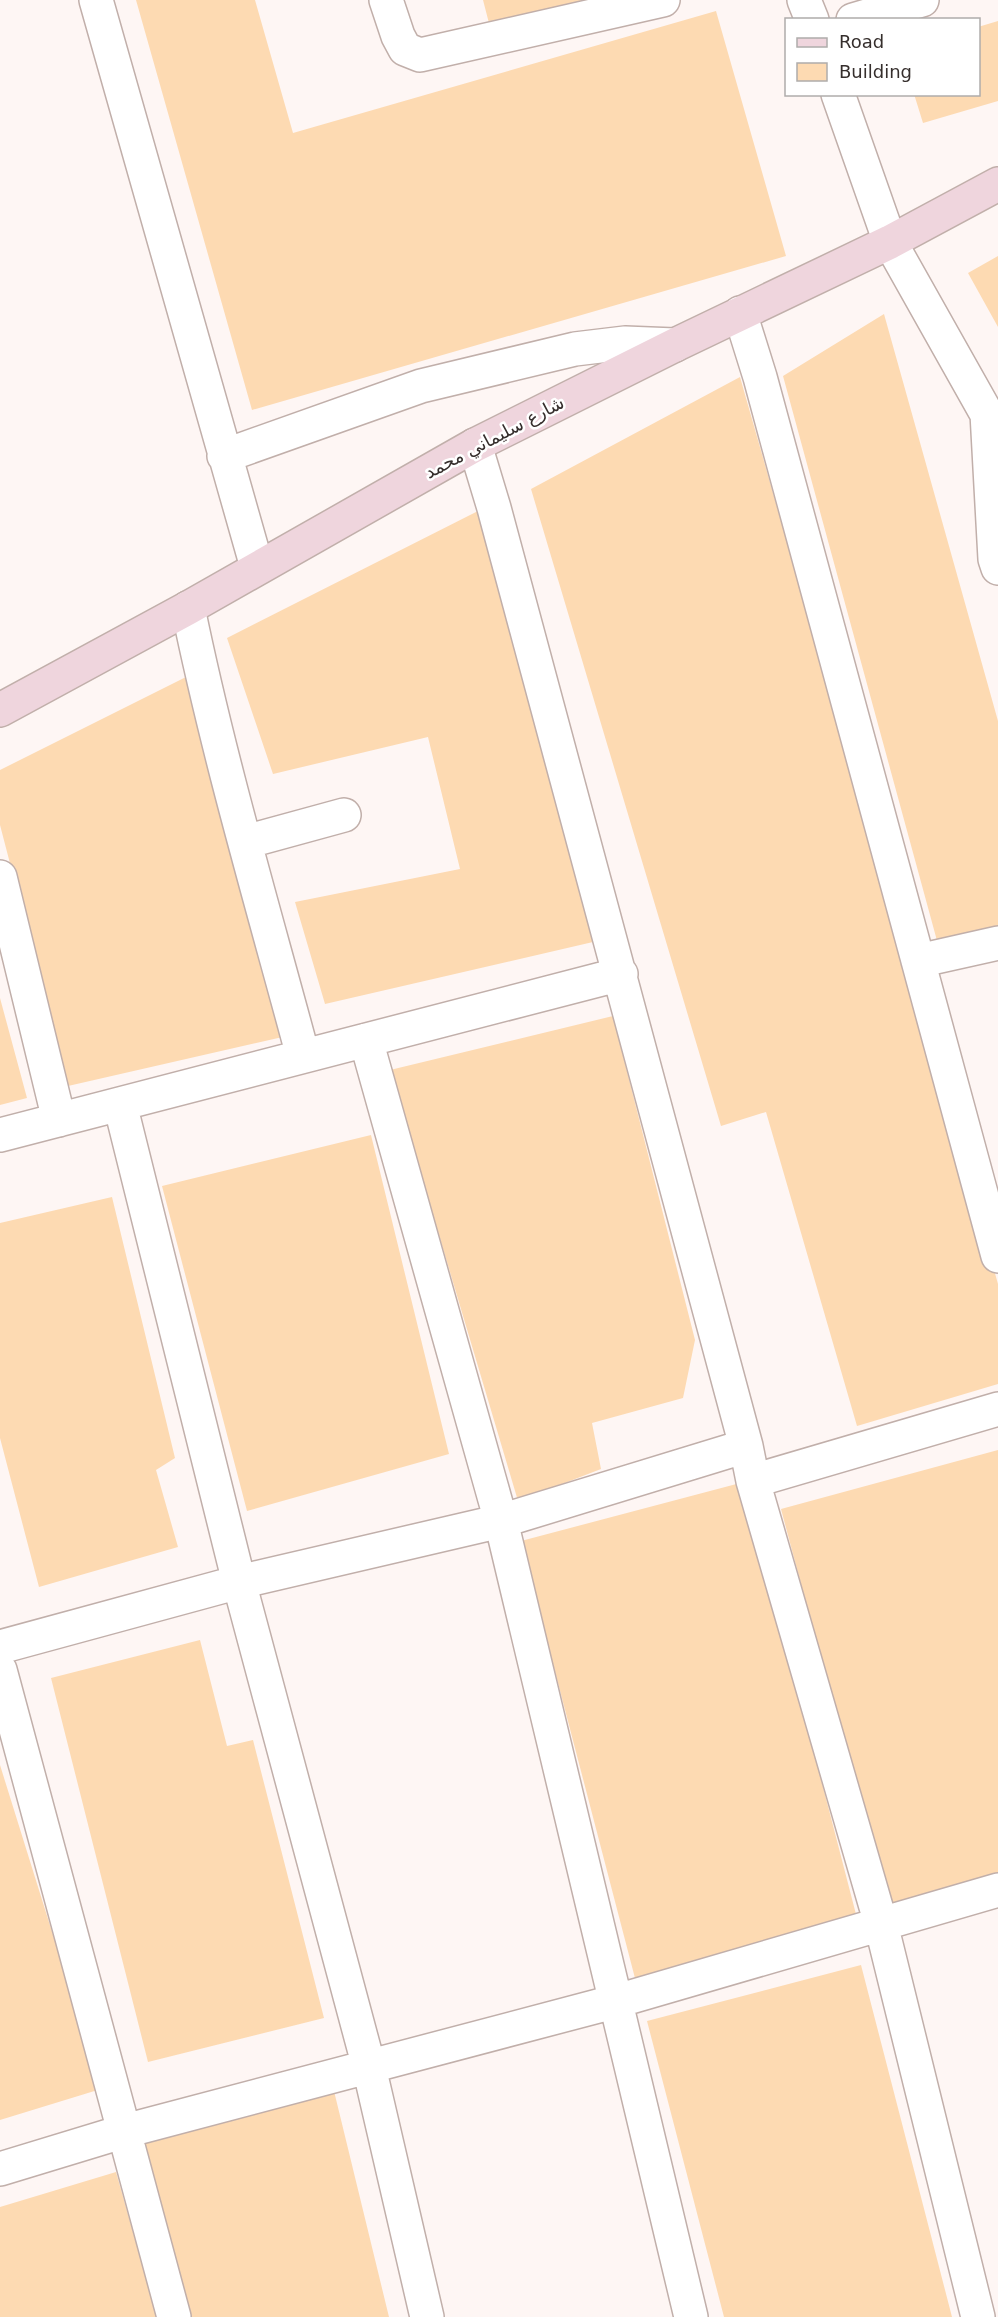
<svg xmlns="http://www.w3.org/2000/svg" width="998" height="2317" viewBox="0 0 998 2317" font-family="'DejaVu Sans','Noto Naskh Arabic',sans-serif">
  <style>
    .building { fill: #fddab2 }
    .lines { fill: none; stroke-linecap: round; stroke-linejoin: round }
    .street-casing { stroke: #c1afaa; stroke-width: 36 }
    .secondary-casing { stroke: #c1afaa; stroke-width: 36 }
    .street { stroke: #fff; stroke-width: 33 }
    .secondary { stroke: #efd5dd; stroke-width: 33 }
    .labels { text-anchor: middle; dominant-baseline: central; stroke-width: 5; stroke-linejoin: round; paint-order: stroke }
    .street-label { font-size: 18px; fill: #362f2d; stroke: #fff }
  </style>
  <rect width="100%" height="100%" fill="#fef6f4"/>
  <path class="building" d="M136 0H255L293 133 716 11 786 256 252 410Z
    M483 0H607L491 31Z
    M998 21V101L923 123 914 94H978V27Z
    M998 256V327L968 273Z
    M884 314 998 721V931L939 948 783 376Z
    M740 377 998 1284V1384L857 1426 766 1112 721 1126 531 489Z
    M478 511 593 942 325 1004 295 902 460 869 428 737 273 774 227 638Z
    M196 672 287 1036 68 1086 0 825V770Z
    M0 998 27 1098 0 1105Z
    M613 1016 695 1340 683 1398 592 1423 601 1469 518 1501 390 1070Z
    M371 1135 449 1454 247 1511 162 1186Z
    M112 1197 175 1458 156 1470 178 1547 39 1587 0 1438V1223Z
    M998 1450V1876L887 1906 781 1509Z
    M744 1482 858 1922 636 1982 521 1541Z
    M200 1640 227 1746 253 1740 324 2018 148 2062 51 1678Z
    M0 1765 101 2089 0 2120Z
    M861 1965 952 2317H724L647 2021Z
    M334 2091 389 2317H187L136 2141Z
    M116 2172 157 2317H0V2207Z"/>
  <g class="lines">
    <defs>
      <path id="street" d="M96 0 257 567
        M386 0 398 36 405 49 420 55 663 0
        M804 0 812 20
        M853 20 922 0
        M838 94 890 242 998 434
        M740 313 760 377 998 1256
        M987 413 995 559 998 568
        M475 445 494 508 746 1446 753 1481 881 1924 978 2317
        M224 456 421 386 575 349 625 343 675 345
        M188 608C219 759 263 907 303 1056
        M245 842 344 815
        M0 877 59 1120
        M918 961 998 943
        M366 1040 501 1521 691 2317
        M120 1104 239 1582 369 2067 427 2317
        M0 1135 621 974
        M753 1481 998 1409
        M0 1647 239 1582 501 1521 746 1446
        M0 1670 174 2317
        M0 2169 125 2131 617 2001 998 1890"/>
      <path id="secondary" d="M0 710 188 608 475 445 675 345 890 242 998 184"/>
    </defs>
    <use href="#street" class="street-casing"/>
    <use href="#secondary" class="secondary-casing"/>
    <use href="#street" class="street"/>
    <use href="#secondary" class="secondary"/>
  </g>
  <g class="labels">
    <g class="street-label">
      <text transform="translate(494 437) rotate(-28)">شارع سليماني محمد</text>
    </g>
  </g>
  <rect x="785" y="18" width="195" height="78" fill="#ffffff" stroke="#afacab" stroke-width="1.5"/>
  <rect x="797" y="38" width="30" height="9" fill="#efd5dd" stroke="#afacab" stroke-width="1.5"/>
  <text x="839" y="48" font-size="18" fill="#362f2d">Road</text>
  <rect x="797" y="63" width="30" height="18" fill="#fddab2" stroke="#afacab" stroke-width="1.5"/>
  <text x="839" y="78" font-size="18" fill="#362f2d">Building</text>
</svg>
